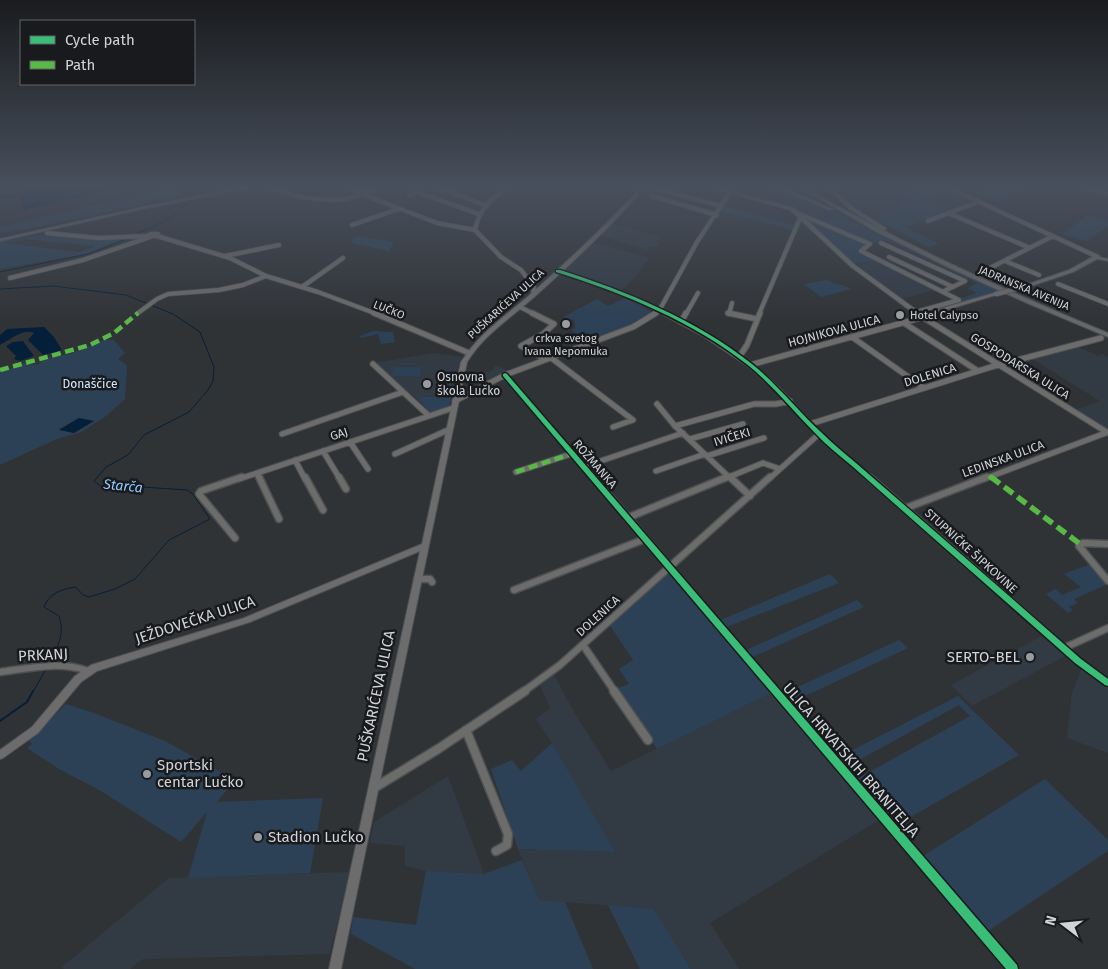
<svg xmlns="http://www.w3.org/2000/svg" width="1108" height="969" viewBox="0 0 1108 969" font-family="'Fira Sans',sans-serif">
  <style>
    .built { fill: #323b44 }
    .green { fill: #2c4156; fill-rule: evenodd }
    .water { fill: #041f39 }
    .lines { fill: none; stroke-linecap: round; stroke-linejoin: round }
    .stream-far1 { stroke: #041f39; stroke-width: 1 }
    .stream { stroke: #041f39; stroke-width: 2 }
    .canal { stroke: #041f39; stroke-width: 3 }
    .minor-far3-casing { stroke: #4e5052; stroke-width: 5.5 }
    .minor-far2-casing { stroke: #4e5052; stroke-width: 7 }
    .minor-far1-casing { stroke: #4e5052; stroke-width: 9 }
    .minor-casing { stroke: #4e5052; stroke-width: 11 }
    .major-casing { stroke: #4e5052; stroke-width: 2 }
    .highway-casing { stroke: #4e5052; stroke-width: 2 }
    .minor-far3 { stroke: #6c6c6b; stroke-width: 4 }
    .minor-far2 { stroke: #6c6c6b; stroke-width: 5 }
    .minor-far1 { stroke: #6c6c6b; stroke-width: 6 }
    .minor { stroke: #6c6c6b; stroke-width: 8 }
    .major { fill: #6c6c6d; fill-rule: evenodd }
    .highway { fill: #676969; fill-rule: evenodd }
    .major-bridge-casing { stroke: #4e5052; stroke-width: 6; stroke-linecap: butt }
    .major-bridge { stroke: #6c6c6d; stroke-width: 4.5 }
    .quiet-far2 { stroke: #58b947; stroke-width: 3; stroke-dasharray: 7 3; stroke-linecap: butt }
    .quiet-far1 { stroke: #58b947; stroke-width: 4.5; stroke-dasharray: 9 4.5; stroke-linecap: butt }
    .quiet { stroke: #58b947; stroke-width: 5.5; stroke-dasharray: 11 5.5; stroke-linecap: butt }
    .cycleway-casing { stroke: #181a1d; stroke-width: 3 }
    .cycleway { fill: #3abd76; fill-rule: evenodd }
    .poi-dot { fill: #999c9f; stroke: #181a1d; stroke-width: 2 }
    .labels { text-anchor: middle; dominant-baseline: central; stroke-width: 5; stroke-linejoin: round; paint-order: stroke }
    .far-street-label { font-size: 11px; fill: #d1d4d7; stroke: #181a1d }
    .far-poi-label { font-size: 11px; fill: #d1d4d7; stroke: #181a1d; text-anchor: start }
    .street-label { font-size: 12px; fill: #d1d4d7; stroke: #181a1d }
    .poi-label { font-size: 12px; fill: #d1d4d7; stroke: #181a1d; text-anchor: start }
    .park-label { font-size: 12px; fill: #d2e7fd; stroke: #181a1d }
    .water-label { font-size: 14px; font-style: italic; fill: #92c7fd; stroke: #181a1d }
    .near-street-label { font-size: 15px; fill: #d1d4d7; stroke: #181a1d }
    .near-poi-label { font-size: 15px; fill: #d1d4d7; stroke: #181a1d; text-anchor: start }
  </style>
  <rect width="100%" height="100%" fill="#303336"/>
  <path class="built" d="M735 187H768L836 214 839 217 819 221 790 207 731 192Z
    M839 187H916L913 189 920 192 899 204 902 205 873 218 850 202Z
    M947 188 973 201 953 209 923 198Z
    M612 223 660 237 655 241 659 243 655 247 650 246 647 250 600 235Z
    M593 242 649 258 633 280 621 290 563 270Z
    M878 260 938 289 902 299 857 265Z
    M1076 346 1098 356 1102 354 1108 357V431L1074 410 1100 401 1029 357Z
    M435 353 462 357 454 379 449 407 431 413 411 393 408 394 407 391 374 363Z
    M495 365 509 371 489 382 467 373 468 370 486 372 493 370Z
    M1042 636 1065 656 972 706 951 685Z
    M1082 667 1097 680 1108 686V753L1067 738 1072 693Z
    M554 675 574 712 611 771 773 692 879 820 710 923 739 969H691L654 909 540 900 518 849 614 852 552 743 536 719 550 708 540 685Z
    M448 776 484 874 426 871 405 866V846L370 843 374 822Z
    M349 872 340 915 329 954 143 959 130 969H64L62 967 169 878Z"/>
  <path class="green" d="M172 187H180L178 189 182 196 27 229 0 233V227Z
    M768 187H774L839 214 906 248 999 291 962 302V298L976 293 972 290 967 289 977 283 885 240 871 244 819 221 830 218 825 216 836 215 820 207 807 205 808 203Z
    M916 187 947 188 924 198 953 209 968 205 952 211 949 210 906 227 939 244 928 247 873 218 901 206 898 204 920 192 912 189Z
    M988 187H1027L1000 203 977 192Z
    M723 206 794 225 792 230 721 211Z
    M1089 215 1108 221V226L1087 241 1062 234Z
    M805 218 869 245 859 251 878 260 854 264Z
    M42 235 99 239 127 238 86 254 0 269V242ZM25 239 94 246V247L79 252 5 243Z
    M359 236 394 242 389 251 352 243 353 238Z
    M827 280C835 285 843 284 851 289L821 297 804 284Z
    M625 298 652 312 634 322 636 324 586 341 571 330 575 328 574 320 563 317 597 299 608 306Z
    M373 331 393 332 395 342 381 344 378 334 361 338 360 336Z
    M104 340H114L125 353 118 359 127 365 125 399 106 416 81 432 57 439 0 465V372L27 362 30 365 39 364 43 359 73 353ZM79 418 94 421 74 433 59 429Z
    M394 367H421L419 376H391Z
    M444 385H454L449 407 430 413 418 397H434L440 399Z
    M1088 565 1093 566 1108 584 1074 599 1078 603 1069 607 1073 610 1068 613 1046 594 1056 589 1062 595 1081 587 1064 574Z
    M666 573 674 576 773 692 657 749 618 688 629 684 619 669 633 660 609 624Z
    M830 574 839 583 724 628 718 621Z
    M857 600 864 607 750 658 744 651Z
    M899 640 908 648 790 703 783 694Z
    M958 696 1019 755 893 827 835 759ZM959 705 970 716 862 776 852 764Z
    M66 704 94 713 165 741 235 780 217 802 323 798 310 873 188 878 207 812 181 842 101 791 59 769 27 748 32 744 29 741Z
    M552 743 615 852 518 849 491 769 512 760 521 771Z
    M1045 779 1108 840V851L985 933 920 858Z
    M522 860 540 900 565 902 593 969H415L351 934 353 917 416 925 426 871 484 874Z
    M608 905 654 909 691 969H640Z"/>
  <path class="water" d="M22 187H125L23 210 21 200Z
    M44 327 54 337 62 350 43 355 28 340 34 333C22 328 12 339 0 345V335L7 329Z
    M23 341 34 356 20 361 14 359 16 356 6 346 13 342Z
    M79 418 94 421 74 433 59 430Z"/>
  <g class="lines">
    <path class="stream-far1" d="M135 235C148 228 185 215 188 199 189 196 187 191 187 187
      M0 272 88 254 129 238
      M0 289 53 286 126 295 173 314 200 332 214 367 213 381 208 390 189 412 144 435 128 455 106 467 94 481 102 487 126 486 187 490 193 494 210 519 169 540 135 579 115 589 89 597 83 595 76 587C62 589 49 593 44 607L59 616C65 635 58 646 49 663
      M33 692 46 669"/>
    <path class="stream" d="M0 721 27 702 33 691"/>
    <path class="canal" d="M0 197 26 194"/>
    <defs>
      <path id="minor-far3" d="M271 187C289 197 324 202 345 199 358 197 365 192 377 187
        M345 187 361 193
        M438 187 487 206
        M649 187 721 206
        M947 187 1098 257
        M1081 187 1108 194
        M362 194 437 223 475 230 501 257 521 270 534 287 533 295
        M409 195 417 192 479 214
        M652 196 717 215
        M797 213 870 244 861 251 959 300
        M948 213 1030 248
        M928 221 978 202
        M352 225 398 209
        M475 230C479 209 492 196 511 187
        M47 233 98 238 147 236
        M151 234H158L157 236H147Z
        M157 236 230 258 266 276 318 292 377 314
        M881 243 965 281 944 291
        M225 256 279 245
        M889 257 953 287
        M1005 261 1039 275
        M988 269 1053 236
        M558 271 607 288 668 314
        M10 278 83 260 150 237
        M1058 284 1108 304
        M302 287 343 258
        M520 307 534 314
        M916 312 959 300
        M138 313 157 299 168 294 219 290 243 285 266 276
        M654 314 659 311 697 242 730 192
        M686 314 698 293
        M729 314 732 303
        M759 314 801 216"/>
      <path id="minor-far2" d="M374 313 469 353
        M532 313 554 324 543 334 521 346 545 359
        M665 313 706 335 749 364 777 389 819 434 870 479
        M728 313 757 319
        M921 316 1108 433
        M681 322 686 313
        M904 323 978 371
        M852 337 924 388
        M550 357 633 420 613 427
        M739 357 747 345 760 313
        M373 364 428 415
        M750 365 924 317
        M505 375 594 479
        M455 401 505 375 633 327 656 313
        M657 404 675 426 731 479
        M810 424 991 367 1101 338
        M675 426 754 404H776L790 401
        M282 434 403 392
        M690 439 743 424
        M350 442 368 469
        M323 451 340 479
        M395 454 448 430
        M707 456 764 438
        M295 460 305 479
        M583 467 683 433
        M656 471 705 454
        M516 472 571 454
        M257 473 260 479
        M239 479 453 408
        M724 479 763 463 780 469
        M769 479 819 434
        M984 479 1108 432"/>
      <path id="minor-far1" d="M259 477 279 519
        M305 477 323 510
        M339 477 346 489
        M593 477 776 692
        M730 477 750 496
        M869 477 1078 661 1108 683
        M906 508 987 477
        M627 518 727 477
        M235 538 199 494 201 491 242 477
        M1108 544 1083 543 1079 546 1108 581
        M417 579H430L432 582
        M514 590 645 539
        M583 645 615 692
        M1064 648 1108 628
        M0 672C30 668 59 661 88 671
        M523 692 560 665 770 477"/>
      <path id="minor" d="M614 691 648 740
        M775 691 1013 969
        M466 730 508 834 507 845 496 851
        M374 788 438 749 525 691"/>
      <path id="major" d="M641 187H645C611 227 572 263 533 298 509 319 484 335 467 362L341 969H329L420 551 250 622 97 671 81 682 38 733 3 758 0 759V750L32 727 75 676 91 665 244 618 422 544 461 362C480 332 506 316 532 293 570 259 607 225 641 187Z
        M707 187H714L794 208 855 265 922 314 994 293 996 292 999 294 923 317H919L851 267 790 210Z
        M1094 256 1108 259V261L1097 259 1073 272 1022 289 1017 288 1069 270Z"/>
      <path id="highway" d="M245 187H254L147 208 0 241V239L147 206Z
        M775 187H781L833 209 829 210Z
        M799 187H804C902 244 1004 290 1108 333V337L1027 303 950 268 873 230Z
        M826 187H831L853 207 886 228V230H882L849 209Z"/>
    </defs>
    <use href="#minor-far3" class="minor-far3-casing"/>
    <use href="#minor-far2" class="minor-far2-casing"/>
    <use href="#minor-far1" class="minor-far1-casing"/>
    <use href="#minor" class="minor-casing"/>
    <use href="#major" class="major-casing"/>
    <use href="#highway" class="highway-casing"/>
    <use href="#minor-far3" class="minor-far3"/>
    <use href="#minor-far2" class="minor-far2"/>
    <use href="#minor-far1" class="minor-far1"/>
    <use href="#minor" class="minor"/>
    <use href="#major" class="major"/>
    <use href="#highway" class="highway"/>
    <defs>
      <path id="major-bridge" d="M996 294 1020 288"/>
    </defs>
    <use href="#major-bridge" class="major-bridge-casing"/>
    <use href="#major-bridge" class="major-bridge"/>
    <path class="quiet-far2" d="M136 314 138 313"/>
    <path class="quiet-far1" d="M0 370 90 345 114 333 138 313
      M516 472 571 454
      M989 476 993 479"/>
    <path class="quiet" d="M991 477 1080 544"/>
    <defs>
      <path id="cycleway" d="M556 270H560C626 291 697 320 752 364 778 385 798 411 822 433 832 443 844 453 856 463 931 528 1006 593 1081 659L1108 679V686L1105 685 1075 663C1001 597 926 532 852 466 839 455 826 445 815 433 793 411 773 386 749 366 694 322 623 293 556 272Z
        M505 373 507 374 1017 965 1018 969H1006L503 376V374Z"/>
    </defs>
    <use href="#cycleway" class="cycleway-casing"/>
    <use href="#cycleway" class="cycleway"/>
  </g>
  <linearGradient id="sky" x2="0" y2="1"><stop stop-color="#1a1c1e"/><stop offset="0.58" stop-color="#48505d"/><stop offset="1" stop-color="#48505d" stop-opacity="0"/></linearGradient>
  <rect width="1108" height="323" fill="url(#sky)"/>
  <g class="poi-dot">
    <circle cx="900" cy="315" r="5"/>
    <circle cx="566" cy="324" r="5"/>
    <circle cx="427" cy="384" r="5"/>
    <circle cx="1030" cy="657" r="5"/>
    <circle cx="147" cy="774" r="5"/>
    <circle cx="258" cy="837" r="5"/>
  </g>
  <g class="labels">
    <g class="far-street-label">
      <text transform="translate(1024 288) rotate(23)">JADRANSKA AVENIJA</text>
      <text transform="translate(506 304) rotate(-42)">PUŠKARIĆEVA ULICA</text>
      <text transform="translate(389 310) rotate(22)">LUČKO</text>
    </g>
    <g class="far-poi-label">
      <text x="910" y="315">Hotel Calypso</text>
      <text x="566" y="338" text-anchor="middle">crkva svetog<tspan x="566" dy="13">Ivana Nepomuka</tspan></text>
    </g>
    <g class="street-label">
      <text transform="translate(834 331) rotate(-15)">HOJNIKOVA ULICA</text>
      <text transform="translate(1020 366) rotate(32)">GOSPODARSKA ULICA</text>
      <text transform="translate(930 375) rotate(-17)">DOLENICA</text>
      <text transform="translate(339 434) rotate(-18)">GAJ</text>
      <text transform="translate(732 437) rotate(-17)">IVIČEKI</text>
      <text transform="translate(1003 459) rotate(-20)">LEDINSKA ULICA</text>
      <text transform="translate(595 464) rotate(49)">ROŽMANKA</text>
      <text transform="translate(971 551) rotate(42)">STUPNIČKE ŠIPKOVINE</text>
      <text transform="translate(598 616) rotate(-42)">DOLENICA</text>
    </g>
    <g class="poi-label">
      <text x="437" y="377">Osnovna<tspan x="437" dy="14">škola Lučko</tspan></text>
    </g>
    <g class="park-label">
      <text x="90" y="384">Donaščice</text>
    </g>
    <g class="water-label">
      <text transform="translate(123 486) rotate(6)">Starča</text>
    </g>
    <g class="near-street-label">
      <text transform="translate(195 620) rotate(-18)">JEŽDOVEČKA ULICA</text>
      <text transform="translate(43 655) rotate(-3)">PRKANJ</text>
      <text transform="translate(376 696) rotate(-78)">PUŠKARIĆEVA ULICA</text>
      <text transform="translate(851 760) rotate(49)">ULICA HRVATSKIH BRANITELJA</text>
    </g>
    <g class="near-poi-label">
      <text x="1020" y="657" text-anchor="end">SERTO-BEL</text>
      <text x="157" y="765">Sportski<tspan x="157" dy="17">centar Lučko</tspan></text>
      <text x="268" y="837">Stadion Lučko</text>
    </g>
  </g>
  <rect x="20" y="20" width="175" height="65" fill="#181a1d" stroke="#626467"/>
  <rect x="30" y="36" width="25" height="8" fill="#3abd76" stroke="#626467"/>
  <text x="65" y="45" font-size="15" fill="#d1d4d7">Cycle path</text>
  <rect x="30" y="61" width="25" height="8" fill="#58b947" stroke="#626467"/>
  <text x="65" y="70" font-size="15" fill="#d1d4d7">Path</text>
  <g transform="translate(1063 924) rotate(286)" stroke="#181a1d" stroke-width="4" paint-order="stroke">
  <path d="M0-4L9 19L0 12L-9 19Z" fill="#d1d4d7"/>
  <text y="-8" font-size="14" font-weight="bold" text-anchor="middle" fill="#d1d4d7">N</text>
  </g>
</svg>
